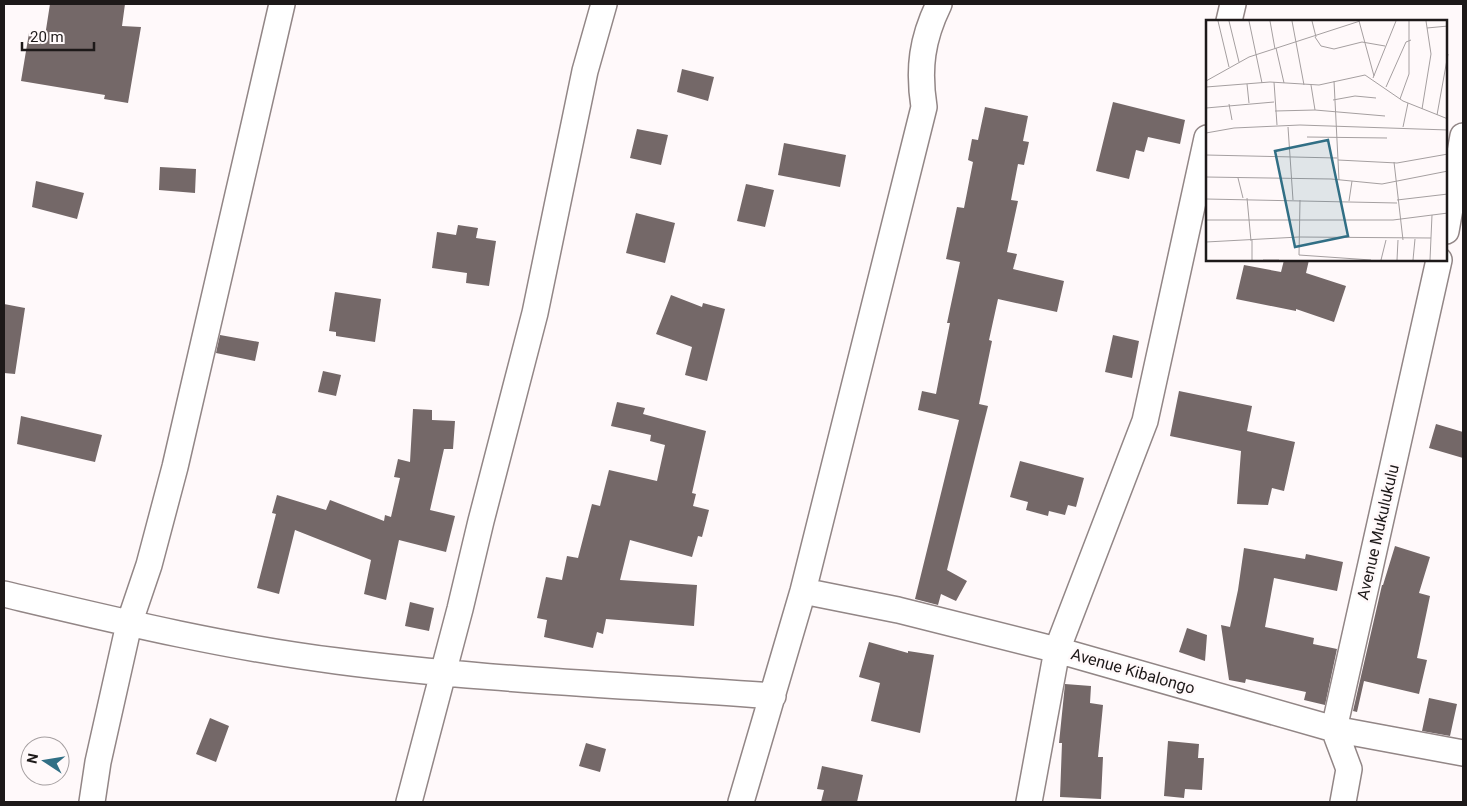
<svg xmlns="http://www.w3.org/2000/svg" width="1467" height="806" viewBox="0 0 1467 806" font-family="Roboto,sans-serif">
  <style>
    .building { fill: #746868 }
    .lines { fill: none; stroke-linecap: round; stroke-linejoin: round }
    .minor-casing { stroke: #928686; stroke-width: 28 }
    .minor { stroke: #fff; stroke-width: 25 }
    .labels { text-anchor: middle; dominant-baseline: central; stroke-width: 5; stroke-linejoin: round; paint-order: stroke }
    .street-label { font-size: 16px; fill: #1d1919; stroke: #fff9fa }
    .inset-road { fill: none; stroke: #a59fa0; stroke-width: 1 }
    .view { fill: #316f85; fill-opacity: 0.15; stroke: #316f85; stroke-width: 2.5 }
    .inset-edge { fill: none; stroke: #1d1919; stroke-width: 2.5 }
  </style>
  <rect width="100%" height="100%" fill="#fff9fa"/>
  <path class="building" d="M50 4H125L122 26 141 27 128 103 104 99 105 95 21 81 29 33 45 36Z
    M682 69 714 77 708 101 677 92Z
    M1113 102 1185 120 1180 144 1148 137 1144 152 1136 150 1129 179 1096 171Z
    M985 107 1028 116 1023 141 1029 142 1024 165 1018 164 1011 200 1018 201 1007 252 1017 254 1013 269 1064 281 1057 312 998 299 989 340 992 341 979 404 988 406 947 570 967 581 956 601 941 594 938 605 915 599 959 420 918 410 922 391 936 394 950 323H947L960 262 946 259 957 207 964 208 973 162 968 160 972 139 978 140Z
    M637 129 668 135 661 165 630 158Z
    M784 143 846 155 840 187 778 175Z
    M160 167 196 169 195 193 159 190Z
    M36 181 84 193 77 219 32 207Z
    M746 184 774 190 765 227 737 221Z
    M636 213 675 223 665 263 626 253Z
    M458 225 478 228 476 238 496 241 489 286 466 283 467 273 432 268 437 232 456 235Z
    M1284 260H1309L1306 273 1346 286 1334 322 1296 309V311L1236 299 1244 265 1281 272Z
    M335 292 381 299 375 342 336 336V332L329 331Z
    M671 295 702 307 703 303 725 309 707 381 685 375 692 347 656 334Z
    M4 304 25 308 15 374 4 373Z
    M220 335 259 342 255 361 216 353Z
    M1113 335 1139 341 1132 378 1105 372Z
    M323 371 341 375 336 396 318 392Z
    M1179 391 1252 406 1247 431 1295 442 1284 491 1272 488 1268 505 1237 504 1241 451 1170 436Z
    M617 402 645 408 643 414 706 431 692 493 696 494 693 506 709 510 702 537 698 536 692 557 630 540 620 580 697 585 694 626 606 619 603 634 597 632 593 648 544 637 547 620 537 618 546 577 562 580 567 556 578 558 592 504 600 506 609 470 657 481 665 445 650 441 651 435 611 426Z
    M413 409 432 410V420L455 421 453 449H444L430 510 455 516 446 552 399 540 386 600 364 594 371 560 295 530 279 594 257 588 276 514 272 513 277 495 326 510 330 500 384 521 385 515 391 517 400 478 394 477 398 459 410 462Z
    M21 416 102 435 95 462 17 444Z
    M1436 424 1463 432V458L1429 448Z
    M1020 461 1084 478 1076 507 1068 505 1065 515 1049 511 1048 516 1026 510 1028 502 1010 497Z
    M1395 546 1430 557 1419 593 1430 596 1417 658 1427 660 1419 694 1364 681 1357 712 1353 711 1382 585H1383Z
    M1244 548 1305 559 1306 554 1343 562 1337 591 1274 578 1265 627 1314 638 1313 644 1337 649 1325 705 1304 700 1306 692 1246 679 1245 683 1229 680 1221 625 1230 627 1238 590Z
    M410 602 434 608 429 631 405 626Z
    M1187 628 1207 635 1205 661 1179 652Z
    M869 642 908 653V651L934 655 920 733 871 721 880 683 859 677Z
    M1065 684 1091 686 1090 703 1103 705 1098 757H1103L1101 799 1060 797 1062 743H1059Z
    M1429 698 1457 704 1450 736 1422 731Z
    M210 718 229 726 216 762 196 754Z
    M1168 741 1199 744 1198 758H1204L1202 790 1185 789 1184 798 1164 796Z
    M586 743 606 749 600 772 579 766Z
    M822 766 863 775 857 802H821L824 790 817 789Z"/>
  <g class="lines">
    <defs>
      <path id="minor" d="M1229 21 1233 4
        M1446 231 1463 136
        M803 591 898 610 1057 650 1334 729 1463 753
        M4 594C114 620 225 647 337 661 481 680 628 685 773 696
        M92 802 98 762 129 624 149 565 175 467 282 4
        M409 802 460 609 481 521 535 313 585 71 604 4
        M741 802 803 591 924 107C918 68 922 39 939 4
        M1029 802 1057 650 1145 421 1207 138
        M1343 802 1349 769 1334 729 1439 260"/>
    </defs>
    <use href="#minor" class="minor-casing"/>
    <use href="#minor" class="minor"/>
  </g>
  <g class="labels">
    <g class="street-label">
      <text transform="translate(1378 532) rotate(-77)">Avenue Mukulukulu</text>
      <text transform="translate(1133 671) rotate(16)">Avenue Kibalongo</text>
    </g>
  </g>
  <g transform="translate(1206 20)">
    <rect width="241" height="241" fill="#fff9fa"/>
    <path class="inset-road" d="M12 1 23 47M23 1 33 42M43 1 56 63M64 1 69 29M86 1 98 65M106 1 110 17M153 1 168 56M221 8 242 6M109 17 115 26 128 29 156 22 179 26M70 28 78 63M167 58 190 1M0 61 43 37 154 1M128 61 133 160M68 62 71 105M41 64 43 83M105 65 109 90 179 96M0 67 64 62 113 65 159 55 197 81 242 99M180 67 200 22 205 20M194 79 203 54V1M127 80 149 76 170 78M23 84 26 100M0 88 68 82M216 89 225 34 220 1M69 91 109 90M231 95 242 34M82 107 87 180M197 107 202 83M0 113 28 108 94 105 242 110M101 117 181 118M0 135 131 138M132 140 191 143 242 134M188 142 197 220M0 157 125 159 176 164 242 151M32 158 37 178M41 178 45 221M0 179 191 183M191 180 242 174M143 181 146 161M0 200H187L242 193M46 220V240M0 222 93 217 225 218M93 235 165 240M93 235 94 180M57 240H73M175 240 180 220M191 240 192 220M207 240 209 219M224 240 226 195"/>
    <path class="view" d="M122 120 142 216 89 227 69 131Z"/>
    <rect width="241" height="241" class="inset-edge"/>
  </g>
  <rect width="1467" height="806" fill="none" stroke="#1d1919" stroke-width="10"/>
  <g transform="translate(45 761) rotate(282)"><circle r="24" fill="#fff9fa" stroke="#a59fa0"/>
  <path d="M0-4L9 19L0 12L-9 19Z" fill="#316f85"/>
  <text y="-8" font-size="14" font-weight="bold" text-anchor="middle" fill="#1d1919">N</text>
  </g>
  <path d="M22 42v8h72v-8" fill="none" stroke="#1d1919" stroke-width="2.5"/>
  <text x="30" y="42" font-size="15" fill="#1d1919" stroke="#fff9fa" stroke-width="4" paint-order="stroke">20 m</text>
</svg>
